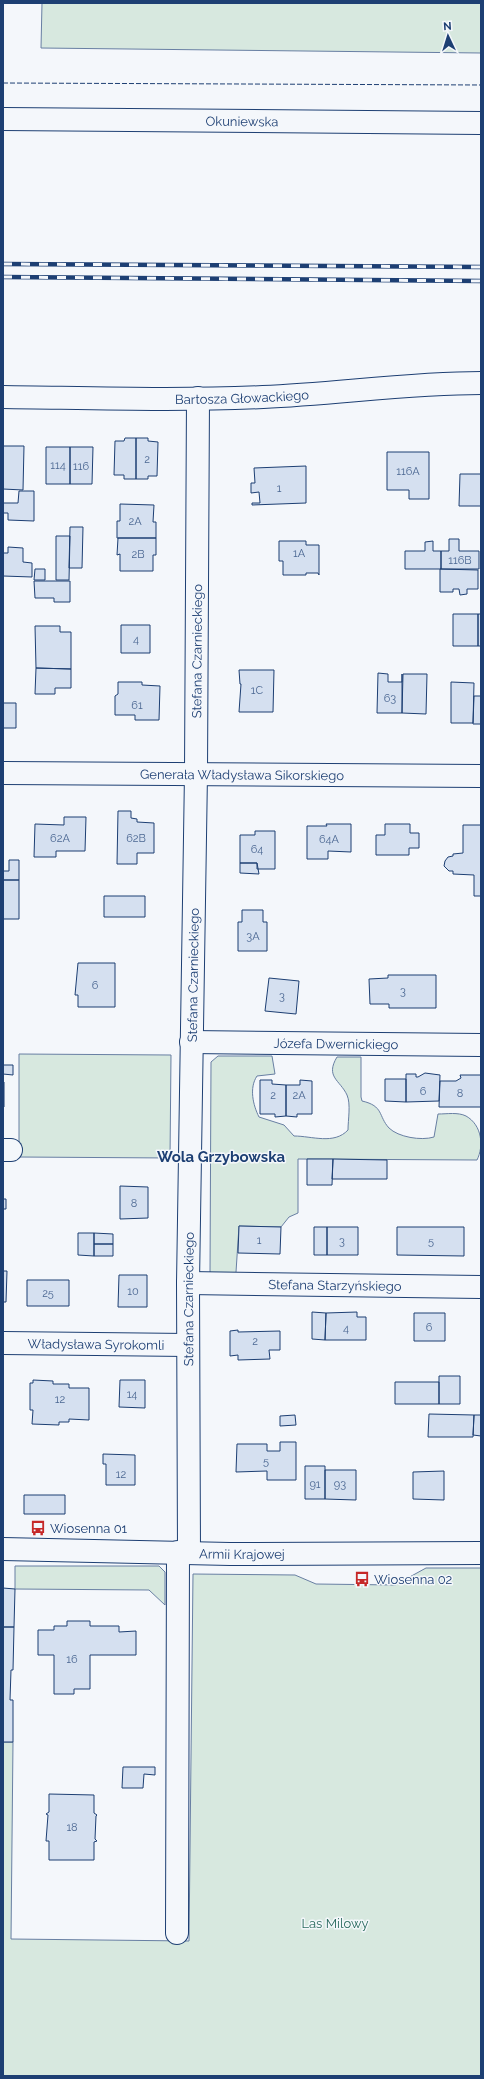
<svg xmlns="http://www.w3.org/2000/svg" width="484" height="2079" viewBox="0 0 484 2079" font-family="Raleway,sans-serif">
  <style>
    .green { fill: #d7e8df; stroke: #687fa3 }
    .building { fill: #d5e0f0; stroke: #1d3f73 }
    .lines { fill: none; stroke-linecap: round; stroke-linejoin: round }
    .minor-casing { stroke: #1d3f73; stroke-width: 24 }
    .major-casing { stroke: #1d3f73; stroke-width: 24 }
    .minor { stroke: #f4f7fb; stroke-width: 22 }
    .major { stroke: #f4f7fb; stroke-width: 22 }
    .rail-casing { stroke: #1d3f73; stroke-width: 4.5 }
    .rail { stroke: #f4f7fb; stroke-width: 3; stroke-dasharray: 9; stroke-linecap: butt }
    .fence { stroke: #1d3f73; stroke-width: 1; stroke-dasharray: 5 2; stroke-linecap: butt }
    .labels { text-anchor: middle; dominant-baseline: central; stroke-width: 3; stroke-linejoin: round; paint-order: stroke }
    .number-label { font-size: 11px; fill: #4b6792 }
    .street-label { font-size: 13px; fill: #1d3f73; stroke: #f4f7fb }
    .poi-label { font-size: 13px; fill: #1d3f73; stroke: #f4f7fb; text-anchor: start }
    .park-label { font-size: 13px; fill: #2c6c60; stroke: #f4f7fb }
    .quarter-label { font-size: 15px; font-weight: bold; fill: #1d3f73; stroke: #f4f7fb }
  </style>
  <rect width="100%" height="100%" fill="#f4f7fb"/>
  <path class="green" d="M42 3H481V53L41 48Z
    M19 1054 171 1055 170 1158 19 1157Z
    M218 1056H272L275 1074 257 1076C249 1088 253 1105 259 1117L284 1125 294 1136C312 1136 334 1145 348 1130 348 1120 351 1104 347 1095 340 1080 325 1077 337 1057H361V1097L362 1101C384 1106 378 1116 389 1128 398 1137 421 1141 434 1137L438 1114C447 1114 458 1112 466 1116 482 1125 484 1146 477 1160L298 1159V1213L289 1217 281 1227 239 1226 236 1272 233 1276H210L211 1062Z
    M15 1566H159L165 1572V1605L149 1590 15 1589Z
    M426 1568H481V2076H3V1742H13L11 1939 189 1941 193 1574 295 1575 316 1584 395 1585Z"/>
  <path class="building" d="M125 438H136V479H124V475H114L115 441H124Z
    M136 438H148V441L158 442 157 476H148V479H136Z
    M3 446H24L23 490 3 489Z
    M46 447H70V484H46Z
    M70 447H93L92 484H70Z
    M387 452H429V499H409V490H387Z
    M306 466V503L252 505V503H260L259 492 251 493V483H255L254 468Z
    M460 474H481V506H459Z
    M19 491H34V521L8 520V513H3V503H18Z
    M120 504 154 505 153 522H156V538H117V521H120Z
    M70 527H83L82 568H69Z
    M56 536H70L69 580H56Z
    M118 538H156V555H153V571H120V554L117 555Z
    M449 539H459V551H479V569H441V551H449Z
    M279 541H306V545H319V575L318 573H306V575H283V561H279Z
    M433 541V551H441V569H405V551H425V542Z
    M8 547 23 548V562L32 563V577L3 576V553H8Z
    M35 569H45V580H34Z
    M440 569 478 570V589H467V594L460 595 459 589H453V592H440Z
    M34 581H70V602H54V598H35Z
    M453 614H478V646H453Z
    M478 614H481V646H478Z
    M121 625H150V653H121Z
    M35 626H60V632H71V669L36 668Z
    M36 668 71 669V688H55V694H35Z
    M239 670H274L273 712H239L241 684H240Z
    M378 673 388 674V682H402V674V713H377Z
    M403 674H427L426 714 402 713Z
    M118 682H142V685L160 686 159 720H135V715H115V696L118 694Z
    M451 682 474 683 473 723H451Z
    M474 696H481V724H473Z
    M3 703H16V728H3Z
    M118 811H131V818L137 819V822L154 823V853H137V864H117Z
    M64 817H86L85 851H56V857H34L35 824 64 825Z
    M326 824H351V852L328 851V859H307V826H327Z
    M385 824H410V833H419V848H409V855H376V835H385Z
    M463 825H481V896H474V875L453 874V871H449L444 866 445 861 448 857 453 856V854L463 853Z
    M255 831H275V869H257V863H240V835H255Z
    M9 860H19V880H3V871H9Z
    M240 863H257L259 874 240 873Z
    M3 880H19V919H3Z
    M104 896H145V917H104Z
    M242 910H263V922H267V951H238V922H242Z
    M78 963H115V1007H78V995H75Z
    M388 975H436V1008H389V1004H370L369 979 388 978Z
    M269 978 299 981 296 1014 265 1011Z
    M3 1065H13V1075L3 1074Z
    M425 1073 440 1075 439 1101 406 1102V1074H416V1077H418Z
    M460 1075H481V1107H439L440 1081H456L461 1078Z
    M385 1079H406V1102L385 1101Z
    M260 1080H272V1084L286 1085V1116L275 1117V1114H260Z
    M300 1080 312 1081V1114H297V1117L286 1116V1085H300Z
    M3 1082H4V1107H3Z
    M307 1159H333L332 1185H307Z
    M333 1159 387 1160V1179H332Z
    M120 1186 148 1187V1218L120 1219Z
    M3 1199H6V1209H3Z
    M239 1226 281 1227 280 1254 238 1253Z
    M314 1227H327V1255H314Z
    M327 1227H358V1255H327Z
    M397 1227H464V1256L397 1255Z
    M78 1233H94V1256L78 1255Z
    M94 1233 113 1234V1244H94Z
    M94 1244H113V1256H94Z
    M3 1271H7L6 1302H3Z
    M119 1275H147V1307H118Z
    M27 1280H69V1306H27Z
    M312 1312 326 1313 325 1340 312 1339Z
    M357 1312V1317H366V1340H325L326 1313Z
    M414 1313H445V1341H414Z
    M238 1330V1332L280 1331V1350H269L270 1359 238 1360V1355L230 1356V1331Z
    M439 1376H460V1404H439Z
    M33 1380 53 1381V1384H69V1388H89V1420L69 1419V1422H59V1425L32 1424 33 1410H30V1383H33Z
    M120 1380H145V1408L119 1407Z
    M395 1382H439V1404H395Z
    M429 1414 474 1415 473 1437H428Z
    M295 1415 296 1425 280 1426V1416Z
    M474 1415H481V1436L473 1435Z
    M280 1442H296V1480H267V1471L236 1472 237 1444H267V1451H280Z
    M103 1454 135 1455V1485H106V1464H103Z
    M305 1466H325V1499H305Z
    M325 1470H356V1500L325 1499Z
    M444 1471V1500L413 1499V1472Z
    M24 1495H65V1514H24Z
    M3 1588 15 1589 14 1627H3Z
    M67 1621H90V1626H119V1632L136 1631V1655H90V1689H74V1694H54V1655H38V1630H54V1626H67Z
    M3 1627H14L13 1670H11L10 1700H13V1742H3Z
    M123 1767H155V1775L144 1774 143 1788H122Z
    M49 1794 94 1795V1813L97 1815 96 1816 95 1839 97 1841 94 1842V1860H49V1841H46L48 1815 46 1814 49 1812Z"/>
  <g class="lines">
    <defs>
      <g id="minor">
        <path id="s1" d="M3 397C90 398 177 401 263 397 336 394 408 383 481 383"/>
        <path id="s2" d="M3 773 481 776"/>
        <path id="s3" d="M191 1042 481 1045"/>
        <path d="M3 1150H11"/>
        <path id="s4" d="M188 1283 481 1287"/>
        <path id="s5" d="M3 1343 188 1345"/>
        <path id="s6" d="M3 1549 230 1554 481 1553"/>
        <path id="s7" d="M189 1553 188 1283 196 773 198 398"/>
        <path d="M177 1933 178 1552"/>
      </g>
      <g id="major">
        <path id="s8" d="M3 119 481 123"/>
      </g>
    </defs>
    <use href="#minor" class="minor-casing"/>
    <use href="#major" class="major-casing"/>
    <use href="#minor" class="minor"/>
    <use href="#major" class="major"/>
    <defs>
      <path id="rail" d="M3 264 481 267
        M3 277 481 281"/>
    </defs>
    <use href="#rail" class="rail-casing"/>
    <use href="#rail" class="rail"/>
    <path class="fence" d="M3 83 481 85"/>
  </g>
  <defs>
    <symbol id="bus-bare" viewBox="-9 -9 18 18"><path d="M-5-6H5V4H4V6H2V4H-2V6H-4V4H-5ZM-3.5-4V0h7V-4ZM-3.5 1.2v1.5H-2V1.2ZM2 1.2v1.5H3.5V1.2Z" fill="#c62828" stroke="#f4f7fb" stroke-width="2.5" paint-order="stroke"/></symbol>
  </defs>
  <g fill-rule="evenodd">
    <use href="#bus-bare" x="27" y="1517" width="22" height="22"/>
    <use href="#bus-bare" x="351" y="1568" width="22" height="22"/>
  </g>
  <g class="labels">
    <g class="number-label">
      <text x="147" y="459">2</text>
      <text x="58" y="465">114</text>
      <text x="81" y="466">116</text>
      <text x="408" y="471">116A</text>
      <text x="279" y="488">1</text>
      <text x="135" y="521">2A</text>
      <text x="299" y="553">1A</text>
      <text x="138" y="554">2B</text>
      <text x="460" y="560">116B</text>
      <text x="136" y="639">4</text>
      <text x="257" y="690">1C</text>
      <text x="390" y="698">63</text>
      <text x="137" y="705">61</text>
      <text x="60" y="838">62A</text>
      <text x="136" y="838">62B</text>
      <text x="329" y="839">64A</text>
      <text x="257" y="849">64</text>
      <text x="253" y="936">3A</text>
      <text x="95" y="985">6</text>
      <text x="403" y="991">3</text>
      <text x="282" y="996">3</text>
      <text x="423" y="1091">6</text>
      <text x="460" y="1093">8</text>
      <text x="273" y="1095">2</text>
      <text x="299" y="1095">2A</text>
      <text x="134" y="1203">8</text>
      <text x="259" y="1240">1</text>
      <text x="342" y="1241">3</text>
      <text x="431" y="1241">5</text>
      <text x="133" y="1291">10</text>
      <text x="48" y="1293">25</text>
      <text x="429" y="1327">6</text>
      <text x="346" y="1328">4</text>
      <text x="255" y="1341">2</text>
      <text x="132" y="1394">14</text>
      <text x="60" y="1399">12</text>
      <text x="266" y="1461">5</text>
      <text x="121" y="1474">12</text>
      <text x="315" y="1484">91</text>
      <text x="340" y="1484">93</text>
      <text x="72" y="1659">16</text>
      <text x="72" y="1827">18</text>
    </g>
    <g class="street-label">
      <text stroke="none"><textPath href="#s8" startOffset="239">Okuniewska</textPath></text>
      <text stroke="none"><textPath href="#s1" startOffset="239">Bartosza Głowackiego</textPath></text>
      <text stroke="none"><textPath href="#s7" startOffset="902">Stefana Czarnieckiego</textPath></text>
      <text stroke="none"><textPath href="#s2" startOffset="239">Generała Władysława Sikorskiego</textPath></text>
      <text stroke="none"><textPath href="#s7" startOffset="578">Stefana Czarnieckiego</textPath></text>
      <text stroke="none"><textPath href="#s3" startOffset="145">Józefa Dwernickiego</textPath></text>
      <text stroke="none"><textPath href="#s4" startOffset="147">Stefana Starzyńskiego</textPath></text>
      <text stroke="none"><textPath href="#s7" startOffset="254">Stefana Czarnieckiego</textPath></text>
      <text stroke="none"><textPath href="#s5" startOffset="93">Władysława Syrokomli</textPath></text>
      <text stroke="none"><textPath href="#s6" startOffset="239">Armii Krajowej</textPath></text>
    </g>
    <g class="poi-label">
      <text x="50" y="1528">Wiosenna 01</text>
      <text x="374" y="1579">Wiosenna 02</text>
    </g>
    <g class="park-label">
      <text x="335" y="1923">Las Milowy</text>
    </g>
    <g class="quarter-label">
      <text x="221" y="1157">Wola Grzybowska</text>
    </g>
  </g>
  <rect width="484" height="2079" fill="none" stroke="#1d3f73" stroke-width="8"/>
  <g transform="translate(448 36) rotate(356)" stroke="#f4f7fb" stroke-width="3" paint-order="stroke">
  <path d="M0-3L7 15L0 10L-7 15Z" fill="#1d3f73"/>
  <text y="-6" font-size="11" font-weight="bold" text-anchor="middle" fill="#1d3f73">N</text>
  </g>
</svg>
